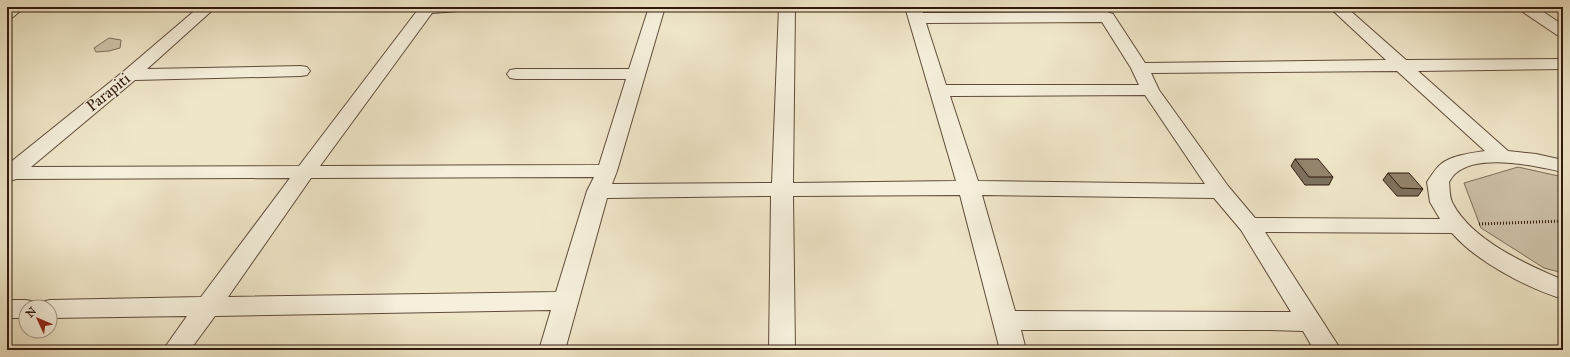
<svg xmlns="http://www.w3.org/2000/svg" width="1570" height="357" viewBox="0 0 1570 357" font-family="'IM FELL Great Primer',serif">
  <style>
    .green { fill: #cec3a8; stroke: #7e6e5a }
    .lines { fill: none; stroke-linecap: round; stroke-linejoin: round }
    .minor-casing { stroke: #5f4c3a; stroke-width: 2 }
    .path { stroke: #2f190b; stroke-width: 3; stroke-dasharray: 1 2; stroke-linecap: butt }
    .minor { fill: #f5efdb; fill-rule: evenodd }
    .wall { fill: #7e725e; stroke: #2f190b }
    .building { fill: #93846d; stroke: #2f190b }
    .labels { text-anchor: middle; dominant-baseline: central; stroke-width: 3; stroke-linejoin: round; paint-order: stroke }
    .street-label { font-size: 16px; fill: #2f190b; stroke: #f5efdb }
  </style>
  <rect width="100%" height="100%" fill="#efe6c8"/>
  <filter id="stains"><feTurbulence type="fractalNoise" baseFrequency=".005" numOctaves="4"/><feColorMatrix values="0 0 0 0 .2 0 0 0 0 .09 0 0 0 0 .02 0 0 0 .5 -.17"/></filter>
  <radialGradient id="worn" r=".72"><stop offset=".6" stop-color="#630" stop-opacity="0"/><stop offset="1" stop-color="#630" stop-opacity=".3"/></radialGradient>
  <path class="green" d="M109 38 121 40 120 48 109 51 96 52 94 48Z
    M1518 167 1563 177V273L1544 268 1481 228 1464 183Z"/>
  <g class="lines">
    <defs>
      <path id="minor" d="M7 7H25L13 17 7 19Z
        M199 7H216L147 69 301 66 307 67 310 71 307 75 301 76 135 80 31 167 299 166 420 7H473L471 10 432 13 320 166 599 165 626 79H516L510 78 507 74 510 70 516 69H629L649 7H665L617 171 612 184 772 183 779 7H795L793 183 956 181 905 7H921L923 13 1107 12 1113 14 1145 63 1386 60 1329 7H1346L1406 60 1563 59V69L1418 71 1508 151 1536 154 1563 160V172C1536 166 1480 153 1456 173 1453 175 1451 179 1449 182 1450 189 1449 197 1453 204 1473 241 1526 264 1563 280V299C1527 288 1476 261 1452 233L1265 232 1341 350H1314L1303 331 1269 330H1021L1026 350H1000L960 195 793 196 795 350H769L771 196 607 198 565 350H539L551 310 215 316 190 350H163L187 316 50 318V307H39L41 302 50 300 201 297 290 178 16 179 7 182V165L124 71ZM1102 22 1131 68 1139 85H946L926 23ZM1397 71 1485 151C1472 153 1452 155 1441 164 1436 168 1431 176 1427 182L1430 202 1440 219 1255 218 1228 186 1159 90 1151 73ZM1145 95 1205 184 978 181 950 96ZM594 177 587 191 556 292 228 297 311 178ZM982 195 1214 198 1241 230 1291 312 1015 311Z
        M1518 7H1536L1563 25V37L1557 35 1520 10Z
        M7 300H26L35 302 37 307H26V318H7Z"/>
    </defs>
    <use href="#minor" class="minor-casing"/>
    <path class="path" d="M1479 224 1563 221"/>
    <use href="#minor" class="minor"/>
  </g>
  <path class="wall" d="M1295 159 1333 177 1329 185H1305L1291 166Z
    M1388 173 1423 189 1418 196H1397L1383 180Z"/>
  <path class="building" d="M1295 159H1318L1333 177H1309Z
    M1388 173H1409L1423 189 1401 188Z"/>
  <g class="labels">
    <g class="street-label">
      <text transform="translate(108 92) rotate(-39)">Parapiti</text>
    </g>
  </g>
  <rect width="1570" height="357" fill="none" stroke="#efe6c8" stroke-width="24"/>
  <rect x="8" y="8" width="1554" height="341" fill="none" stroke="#2f190b" stroke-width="2"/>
  <rect x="12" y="12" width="1546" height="333" fill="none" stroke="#2f190b"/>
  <g transform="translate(38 319) rotate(314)"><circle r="19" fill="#f5efdb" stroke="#a69988"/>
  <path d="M0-3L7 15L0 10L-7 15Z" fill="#8f2418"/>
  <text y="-6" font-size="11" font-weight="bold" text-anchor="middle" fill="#2f190b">N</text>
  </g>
  <rect width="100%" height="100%" filter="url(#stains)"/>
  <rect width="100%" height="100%" fill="url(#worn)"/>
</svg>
